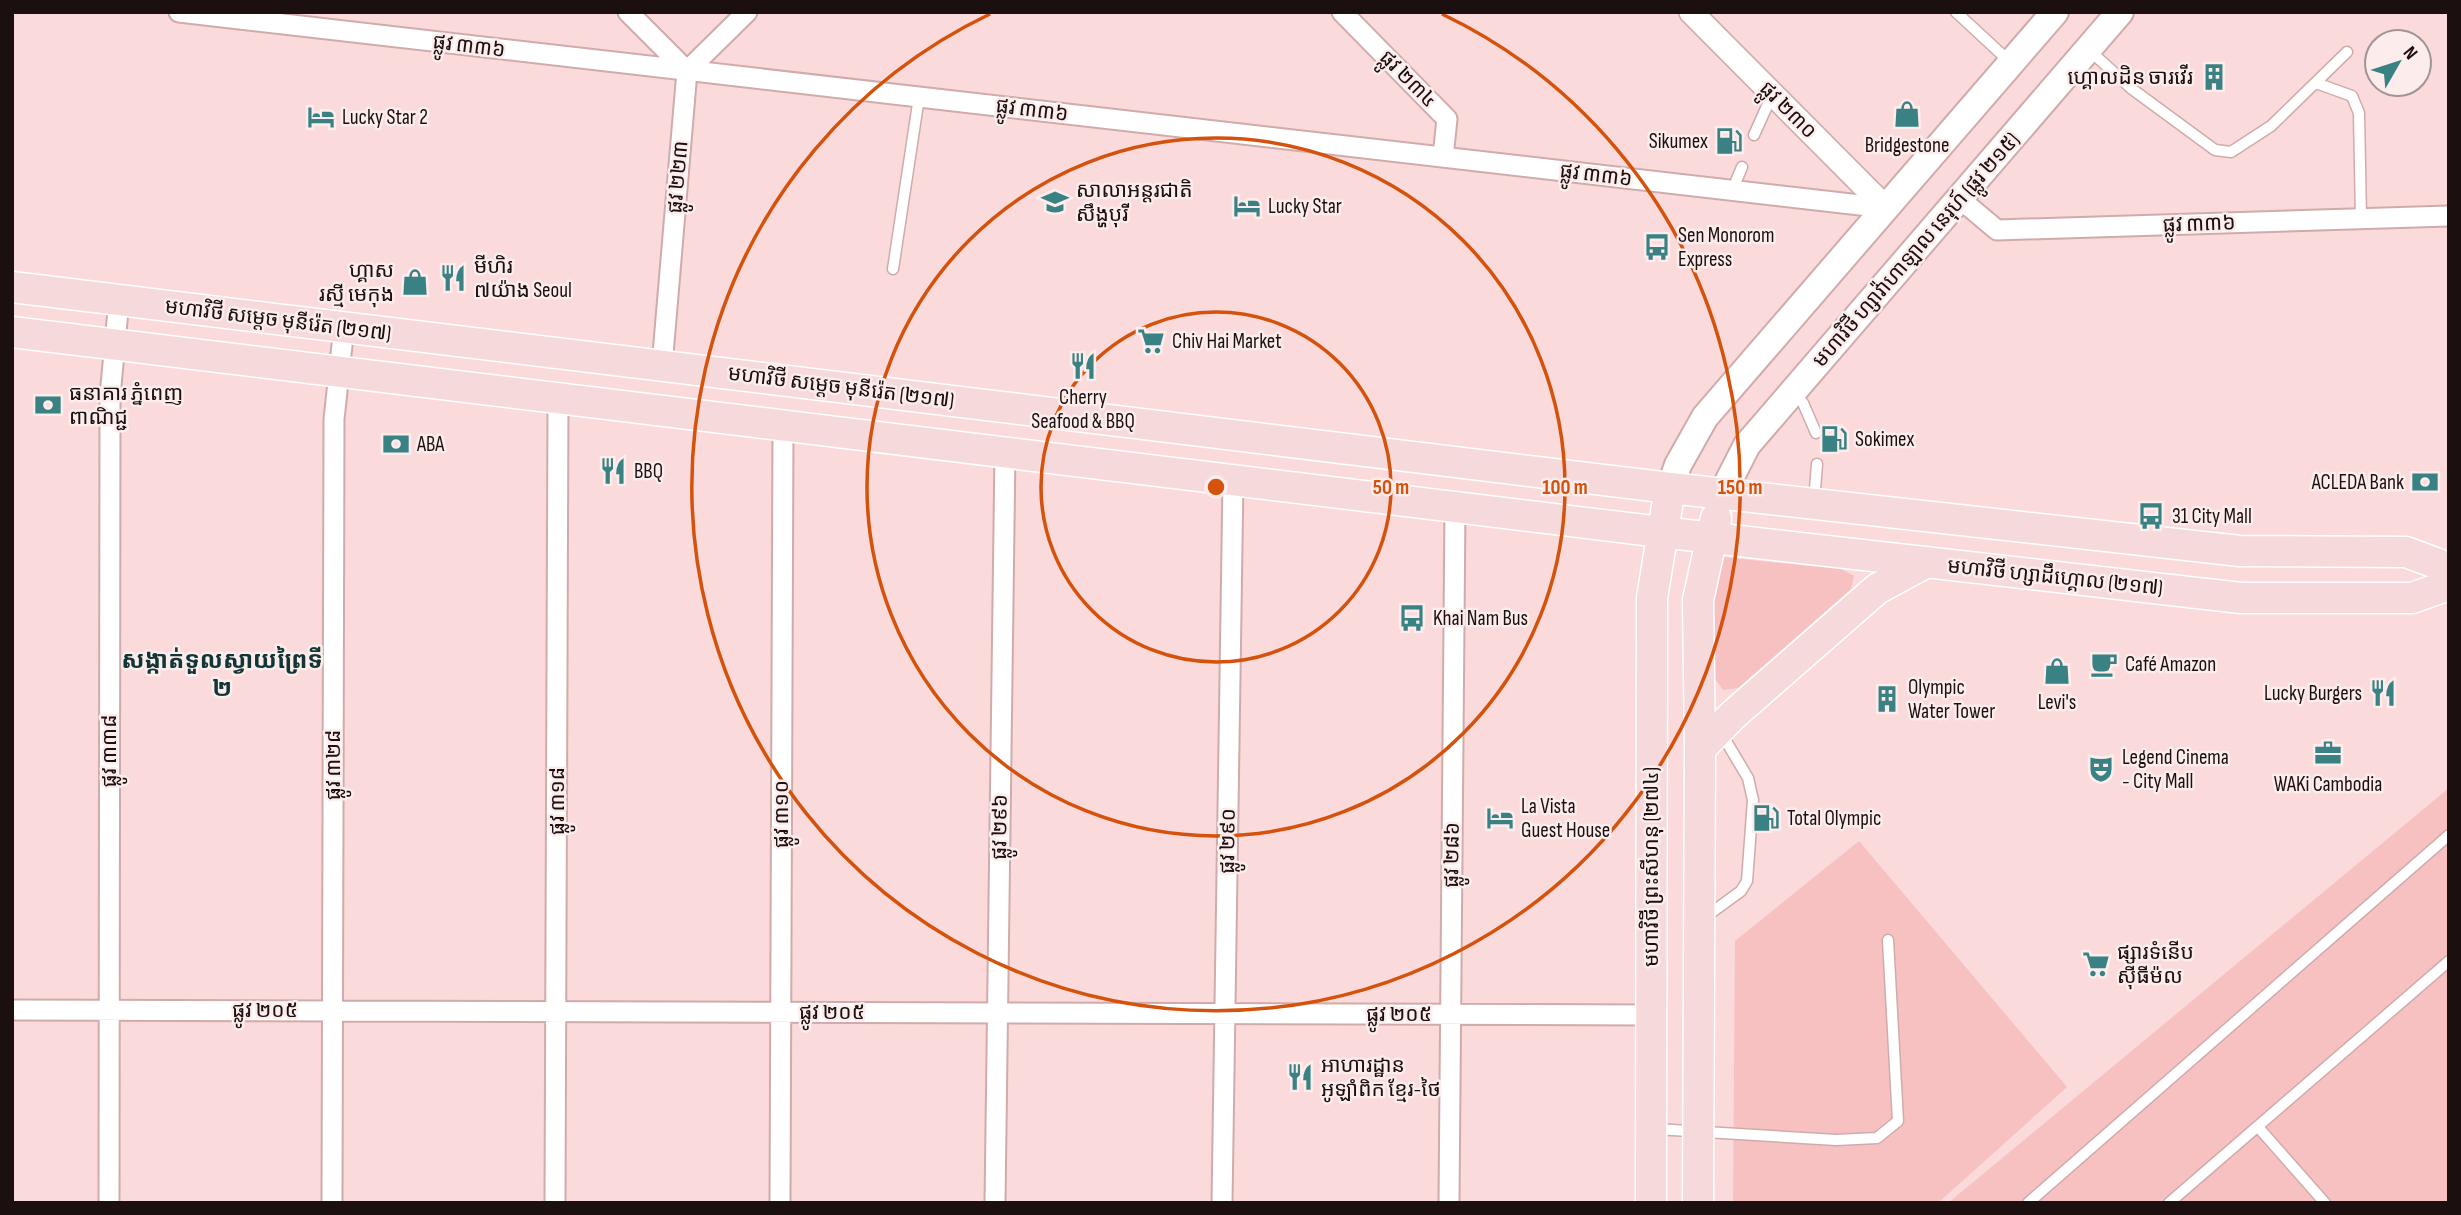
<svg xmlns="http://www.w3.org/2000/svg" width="2461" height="1215" viewBox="0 0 2461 1215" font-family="'Sofia Sans Condensed','Noto Sans Khmer',sans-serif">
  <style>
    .green { fill: #f7c1c1 }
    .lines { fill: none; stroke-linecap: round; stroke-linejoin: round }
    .service-casing { stroke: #d1abab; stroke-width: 13 }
    .minor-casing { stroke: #d1abab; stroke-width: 23 }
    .tertiary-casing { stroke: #d1abab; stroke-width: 26 }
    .secondary-casing { stroke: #d1abab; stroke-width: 30 }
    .primary-casing { stroke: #fff; stroke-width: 33 }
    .service { stroke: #fff; stroke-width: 10 }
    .minor { stroke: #fff; stroke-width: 19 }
    .tertiary { stroke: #fff; stroke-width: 23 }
    .secondary { stroke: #fff; stroke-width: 26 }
    .primary { stroke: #f6d9da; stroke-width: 30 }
    .ring { fill: none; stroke: #d4520c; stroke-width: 3.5 }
    .labels { text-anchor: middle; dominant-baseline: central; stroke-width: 5; stroke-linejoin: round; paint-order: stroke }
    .street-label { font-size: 21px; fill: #1c0f0f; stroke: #fcecec }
    .poi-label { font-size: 21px; fill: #1c0f0f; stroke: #fcecec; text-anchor: start }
    .quarter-label { font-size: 24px; font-weight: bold; fill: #123536; stroke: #fcecec }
    .centre { fill: #d4520c; stroke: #fcecec; stroke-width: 3.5 }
    .ring-label { font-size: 21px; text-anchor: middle; font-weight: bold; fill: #d4520c; stroke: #fcecec; stroke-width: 5; stroke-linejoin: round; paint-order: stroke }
  </style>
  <rect width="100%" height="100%" fill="#fadada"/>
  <path class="green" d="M1721 557 1841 569 1854 576 1851 589 1738 688 1723 690 1713 676V611Z
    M2449 788V1203H1948Z
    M1859 841 2067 1087 1938 1203H1733L1735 941Z"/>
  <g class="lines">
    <defs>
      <path id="service" d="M1956 12 2011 63
        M2088 49 2132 89 2215 150 2231 152 2271 126 2347 52
        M2316 83 2352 96 2359 113 2361 219
        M1754 135 1772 95
        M1732 191 1742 167
        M893 269 919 97
        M1793 392 1803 403 1816 433
        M1814 502 1817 464
        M1704 918 1741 891 1747 881 1753 800 1748 778 1720 731
        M2258 1127 2325 1203
        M1656 1129 1836 1140 1877 1138 1898 1121 1888 940
        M2028 1203 2449 835
        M2169 1203 2449 961"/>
      <path id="minor" d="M179 12 1886 208
        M628 12 687 71
        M1342 12 1447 119 1443 157
        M1960 199 1997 230 2449 216
        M662 366 687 71 747 12
        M12 1010 1651 1015
        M109 1203 110 396 119 300
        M332 1203 334 419 344 327
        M555 1203 558 399
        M780 1203 783 426
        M995 1203 1005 452
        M1222 1203 1233 480
        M1449 1203 1455 506"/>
      <path id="tertiary" d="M1691 12 1886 208"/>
      <path id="secondary" d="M1670 488 1678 465 1705 417 2055 12
        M1722 494 1747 445 2120 12"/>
      <path id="primary" d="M12 287 1670 488 2240 551 2406 552 2449 568
        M12 332 1661 532 2241 598H2412L2449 585
        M1700 749 1733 715 1877 589 1927 562
        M1651 1203 1652 598 1670 488
        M1698 1203 1700 749 1698 600 1716 518"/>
    </defs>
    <use href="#service" class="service-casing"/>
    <use href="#minor" class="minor-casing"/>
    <use href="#tertiary" class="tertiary-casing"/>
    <use href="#secondary" class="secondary-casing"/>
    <use href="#primary" class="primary-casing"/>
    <use href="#service" class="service"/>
    <use href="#minor" class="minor"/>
    <use href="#tertiary" class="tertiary"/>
    <use href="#secondary" class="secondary"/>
    <use href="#primary" class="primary"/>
  </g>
  <g class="ring">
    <circle cx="1216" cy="487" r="175"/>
    <circle cx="1216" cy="487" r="349"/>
    <path d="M1442 14A524 524 0 1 1 990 14"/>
  </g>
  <defs>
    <symbol id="building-bare" viewBox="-9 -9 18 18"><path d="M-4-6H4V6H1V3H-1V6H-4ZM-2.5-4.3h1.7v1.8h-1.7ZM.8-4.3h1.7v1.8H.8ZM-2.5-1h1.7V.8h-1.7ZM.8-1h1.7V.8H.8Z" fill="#398183" stroke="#fcecec" stroke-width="2.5" paint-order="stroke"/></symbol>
    <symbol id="shop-bare" viewBox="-9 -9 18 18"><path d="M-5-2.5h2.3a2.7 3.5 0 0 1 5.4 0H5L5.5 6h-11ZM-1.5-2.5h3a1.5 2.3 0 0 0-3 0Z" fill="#398183" stroke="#fcecec" stroke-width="2.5" paint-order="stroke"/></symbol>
    <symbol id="hotel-bare" viewBox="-9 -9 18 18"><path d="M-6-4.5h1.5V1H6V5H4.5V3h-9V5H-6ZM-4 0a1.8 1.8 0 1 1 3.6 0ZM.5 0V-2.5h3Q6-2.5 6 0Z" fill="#398183" stroke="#fcecec" stroke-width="2.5" paint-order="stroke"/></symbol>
    <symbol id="fuel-bare" viewBox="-9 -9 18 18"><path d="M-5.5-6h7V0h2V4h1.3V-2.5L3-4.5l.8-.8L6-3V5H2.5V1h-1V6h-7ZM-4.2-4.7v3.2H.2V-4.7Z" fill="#398183" stroke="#fcecec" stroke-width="2.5" paint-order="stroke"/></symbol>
    <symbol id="school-bare" viewBox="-9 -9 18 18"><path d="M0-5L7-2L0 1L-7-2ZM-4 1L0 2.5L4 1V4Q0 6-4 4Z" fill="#398183" stroke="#fcecec" stroke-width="2.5" paint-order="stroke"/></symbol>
    <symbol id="bus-bare" viewBox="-9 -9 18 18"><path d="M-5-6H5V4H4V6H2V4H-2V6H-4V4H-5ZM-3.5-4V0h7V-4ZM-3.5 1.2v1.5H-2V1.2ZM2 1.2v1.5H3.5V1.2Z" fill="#398183" stroke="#fcecec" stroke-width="2.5" paint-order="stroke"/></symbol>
    <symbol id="restaurant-bare" viewBox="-9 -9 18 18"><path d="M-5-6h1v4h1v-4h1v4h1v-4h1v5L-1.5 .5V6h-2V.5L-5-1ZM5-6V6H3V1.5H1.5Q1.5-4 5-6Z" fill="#398183" stroke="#fcecec" stroke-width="2.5" paint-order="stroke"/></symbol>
    <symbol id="supermarket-bare" viewBox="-9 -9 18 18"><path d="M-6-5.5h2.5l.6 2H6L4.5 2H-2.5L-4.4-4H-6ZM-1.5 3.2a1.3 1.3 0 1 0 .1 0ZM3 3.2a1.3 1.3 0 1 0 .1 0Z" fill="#398183" stroke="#fcecec" stroke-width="2.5" paint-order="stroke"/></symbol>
    <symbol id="bank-bare" viewBox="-9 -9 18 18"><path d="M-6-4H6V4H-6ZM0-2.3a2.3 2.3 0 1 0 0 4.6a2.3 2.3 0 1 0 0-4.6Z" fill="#398183" stroke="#fcecec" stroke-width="2.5" paint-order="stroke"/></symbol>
    <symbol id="cafe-bare" viewBox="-9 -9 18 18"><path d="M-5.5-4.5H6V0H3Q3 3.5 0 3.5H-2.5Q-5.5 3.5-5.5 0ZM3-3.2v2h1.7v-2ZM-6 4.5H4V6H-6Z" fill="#398183" stroke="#fcecec" stroke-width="2.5" paint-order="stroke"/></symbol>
    <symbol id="office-bare" viewBox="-9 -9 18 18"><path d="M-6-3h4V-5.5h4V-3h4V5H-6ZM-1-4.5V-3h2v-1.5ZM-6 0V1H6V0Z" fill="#398183" stroke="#fcecec" stroke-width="2.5" paint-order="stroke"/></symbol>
    <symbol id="theatre-bare" viewBox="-9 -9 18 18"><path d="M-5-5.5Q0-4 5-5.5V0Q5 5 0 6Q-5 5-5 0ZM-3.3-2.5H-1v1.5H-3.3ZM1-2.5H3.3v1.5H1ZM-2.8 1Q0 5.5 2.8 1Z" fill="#398183" stroke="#fcecec" stroke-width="2.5" paint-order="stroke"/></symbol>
  </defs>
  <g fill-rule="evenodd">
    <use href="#building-bare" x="2195" y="58" width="38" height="38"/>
    <use href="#shop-bare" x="1888" y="95" width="38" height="38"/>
    <use href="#hotel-bare" x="302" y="98" width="38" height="38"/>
    <use href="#fuel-bare" x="1710" y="122" width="38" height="38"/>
    <use href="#school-bare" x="1036" y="183" width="38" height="38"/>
    <use href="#hotel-bare" x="1228" y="187" width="38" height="38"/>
    <use href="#bus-bare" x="1638" y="228" width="38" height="38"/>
    <use href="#restaurant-bare" x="434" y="259" width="38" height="38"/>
    <use href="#shop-bare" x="396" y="263" width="38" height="38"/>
    <use href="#supermarket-bare" x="1132" y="322" width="38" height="38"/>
    <use href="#restaurant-bare" x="1064" y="347" width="38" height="38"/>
    <use href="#bank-bare" x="29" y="386" width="38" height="38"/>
    <use href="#fuel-bare" x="1815" y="420" width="38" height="38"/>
    <use href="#bank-bare" x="377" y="425" width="38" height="38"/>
    <use href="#restaurant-bare" x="594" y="452" width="38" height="38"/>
    <use href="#bank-bare" x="2406" y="463" width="38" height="38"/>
    <use href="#bus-bare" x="2132" y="497" width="38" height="38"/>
    <use href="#bus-bare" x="1393" y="599" width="38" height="38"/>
    <use href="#cafe-bare" x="2085" y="645" width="38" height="38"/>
    <use href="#shop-bare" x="2038" y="652" width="38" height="38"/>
    <use href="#restaurant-bare" x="2364" y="674" width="38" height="38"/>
    <use href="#building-bare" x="1868" y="680" width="38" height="38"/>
    <use href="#office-bare" x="2309" y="734" width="38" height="38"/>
    <use href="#theatre-bare" x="2082" y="750" width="38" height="38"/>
    <use href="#hotel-bare" x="1481" y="799" width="38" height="38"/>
    <use href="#fuel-bare" x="1747" y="799" width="38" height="38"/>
    <use href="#supermarket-bare" x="2077" y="945" width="38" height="38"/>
    <use href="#restaurant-bare" x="1281" y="1058" width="38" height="38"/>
  </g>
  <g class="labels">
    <g class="street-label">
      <text transform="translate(469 46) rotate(7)">ផ្លូវ ៣៣៦</text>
      <text transform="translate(1408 79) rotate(45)">ផ្លូវ ២៣៤</text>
      <text transform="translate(1032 110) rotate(7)">ផ្លូវ ៣៣៦</text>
      <text transform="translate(1788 110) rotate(45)">ផ្លូវ ២៣០</text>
      <text transform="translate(1596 175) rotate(7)">ផ្លូវ ៣៣៦</text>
      <text transform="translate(678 177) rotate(-85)">ផ្លូវ ២២៣</text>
      <text transform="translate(2199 224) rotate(-2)">ផ្លូវ ៣៣៦</text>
      <text transform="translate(1916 250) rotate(-49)">មហាវិថី ហ្សាវ៉ាហាឡាល នេរុហ៍ (ផ្លូវ ២១៥)</text>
      <text transform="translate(278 320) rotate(7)">មហាវិថី សម្តេច មុនីរ៉េត (២១៧)</text>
      <text transform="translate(841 387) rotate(7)">មហាវិថី សម្តេច មុនីរ៉េត (២១៧)</text>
      <text transform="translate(2055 577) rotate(6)">មហាវិថី ហ្សាដឹហ្គោល (២១៧)</text>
      <text transform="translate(109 751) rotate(-90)">ផ្លូវ ៣៣៨</text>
      <text transform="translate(333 765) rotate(-90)">ផ្លូវ ៣២៨</text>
      <text transform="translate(557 801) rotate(-90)">ផ្លូវ ៣១៨</text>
      <text transform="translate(781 814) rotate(-90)">ផ្លូវ ៣១០</text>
      <text transform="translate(1000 827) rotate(-89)">ផ្លូវ ២៩៦</text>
      <text transform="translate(1228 841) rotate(-89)">ផ្លូវ ២៩០</text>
      <text transform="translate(1452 855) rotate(-89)">ផ្លូវ ២៨៦</text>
      <text transform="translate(1651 867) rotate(-90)">មហាវិថី ព្រះសីហនុ (២៧៤)</text>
      <text x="265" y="1010">ផ្លូវ ២០៥</text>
      <text x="832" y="1012">ផ្លូវ ២០៥</text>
      <text x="1399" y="1014">ផ្លូវ ២០៥</text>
    </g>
    <g class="poi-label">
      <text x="2193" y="77" text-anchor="end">ហ្គោលដិន ចារវើរ</text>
      <text x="342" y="117">Lucky Star 2</text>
      <text x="1708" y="141" text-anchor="end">Sikumex</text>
      <text x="1907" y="145" text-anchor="middle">Bridgestone</text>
      <text x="1076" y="190">សាលាអន្តរជាតិ<tspan x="1076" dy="24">សឹង្ហបុរី</tspan></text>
      <text x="1268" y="206">Lucky Star</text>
      <text x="1678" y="235">Sen Monorom<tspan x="1678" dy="24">Express</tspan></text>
      <text x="474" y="266">មីហិរ<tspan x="474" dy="24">៧យ៉ាង Seoul</tspan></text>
      <text x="394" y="270" text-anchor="end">ហ្គាស<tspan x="394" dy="24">រស្មី មេកុង</tspan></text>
      <text x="1172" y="341">Chiv Hai Market</text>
      <text x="69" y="393">ធនាគារ ភ្នំពេញ<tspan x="69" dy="24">ពាណិជ្ជ</tspan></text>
      <text x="1083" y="397" text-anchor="middle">Cherry<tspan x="1083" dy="24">Seafood &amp; BBQ</tspan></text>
      <text x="1855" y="439">Sokimex</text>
      <text x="417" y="444">ABA</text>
      <text x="634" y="471">BBQ</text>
      <text x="2404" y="482" text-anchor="end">ACLEDA Bank</text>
      <text x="2172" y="516">31 City Mall</text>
      <text x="1433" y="618">Khai Nam Bus</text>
      <text x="2125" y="664">Café Amazon</text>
      <text x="1908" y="687">Olympic<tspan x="1908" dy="24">Water Tower</tspan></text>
      <text x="2362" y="693" text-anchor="end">Lucky Burgers</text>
      <text x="2057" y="702" text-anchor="middle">Levi's</text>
      <text x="2122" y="757">Legend Cinema<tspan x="2122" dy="24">- City Mall</tspan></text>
      <text x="2328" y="784" text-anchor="middle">WAKi Cambodia</text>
      <text x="1521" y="806">La Vista<tspan x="1521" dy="24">Guest House</tspan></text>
      <text x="1787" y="818">Total Olympic</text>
      <text x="2117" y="952">ផ្សារទំនើប<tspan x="2117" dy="24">ស៊ីធីម៉ល</tspan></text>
      <text x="1321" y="1065">អាហារដ្ឋាន<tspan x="1321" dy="24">អូឡាំពិក ខ្មែរ-ថៃ</tspan></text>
    </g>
    <g class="quarter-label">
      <text x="222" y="660">សង្កាត់ទួលស្វាយព្រៃទី<tspan x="222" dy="28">២</tspan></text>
    </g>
  </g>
  <circle cx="1216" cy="487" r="10" class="centre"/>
  <g class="ring-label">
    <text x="1391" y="494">50 m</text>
    <text x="1565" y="494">100 m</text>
    <text x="1740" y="494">150 m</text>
  </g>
  <rect width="2461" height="1215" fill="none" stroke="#1c0f0f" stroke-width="28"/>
  <g transform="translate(2398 63) rotate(51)"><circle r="33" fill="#fcecec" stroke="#a29494" stroke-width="2"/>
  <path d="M0-5L12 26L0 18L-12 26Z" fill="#398183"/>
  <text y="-10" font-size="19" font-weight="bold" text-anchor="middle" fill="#1c0f0f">N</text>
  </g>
</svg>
